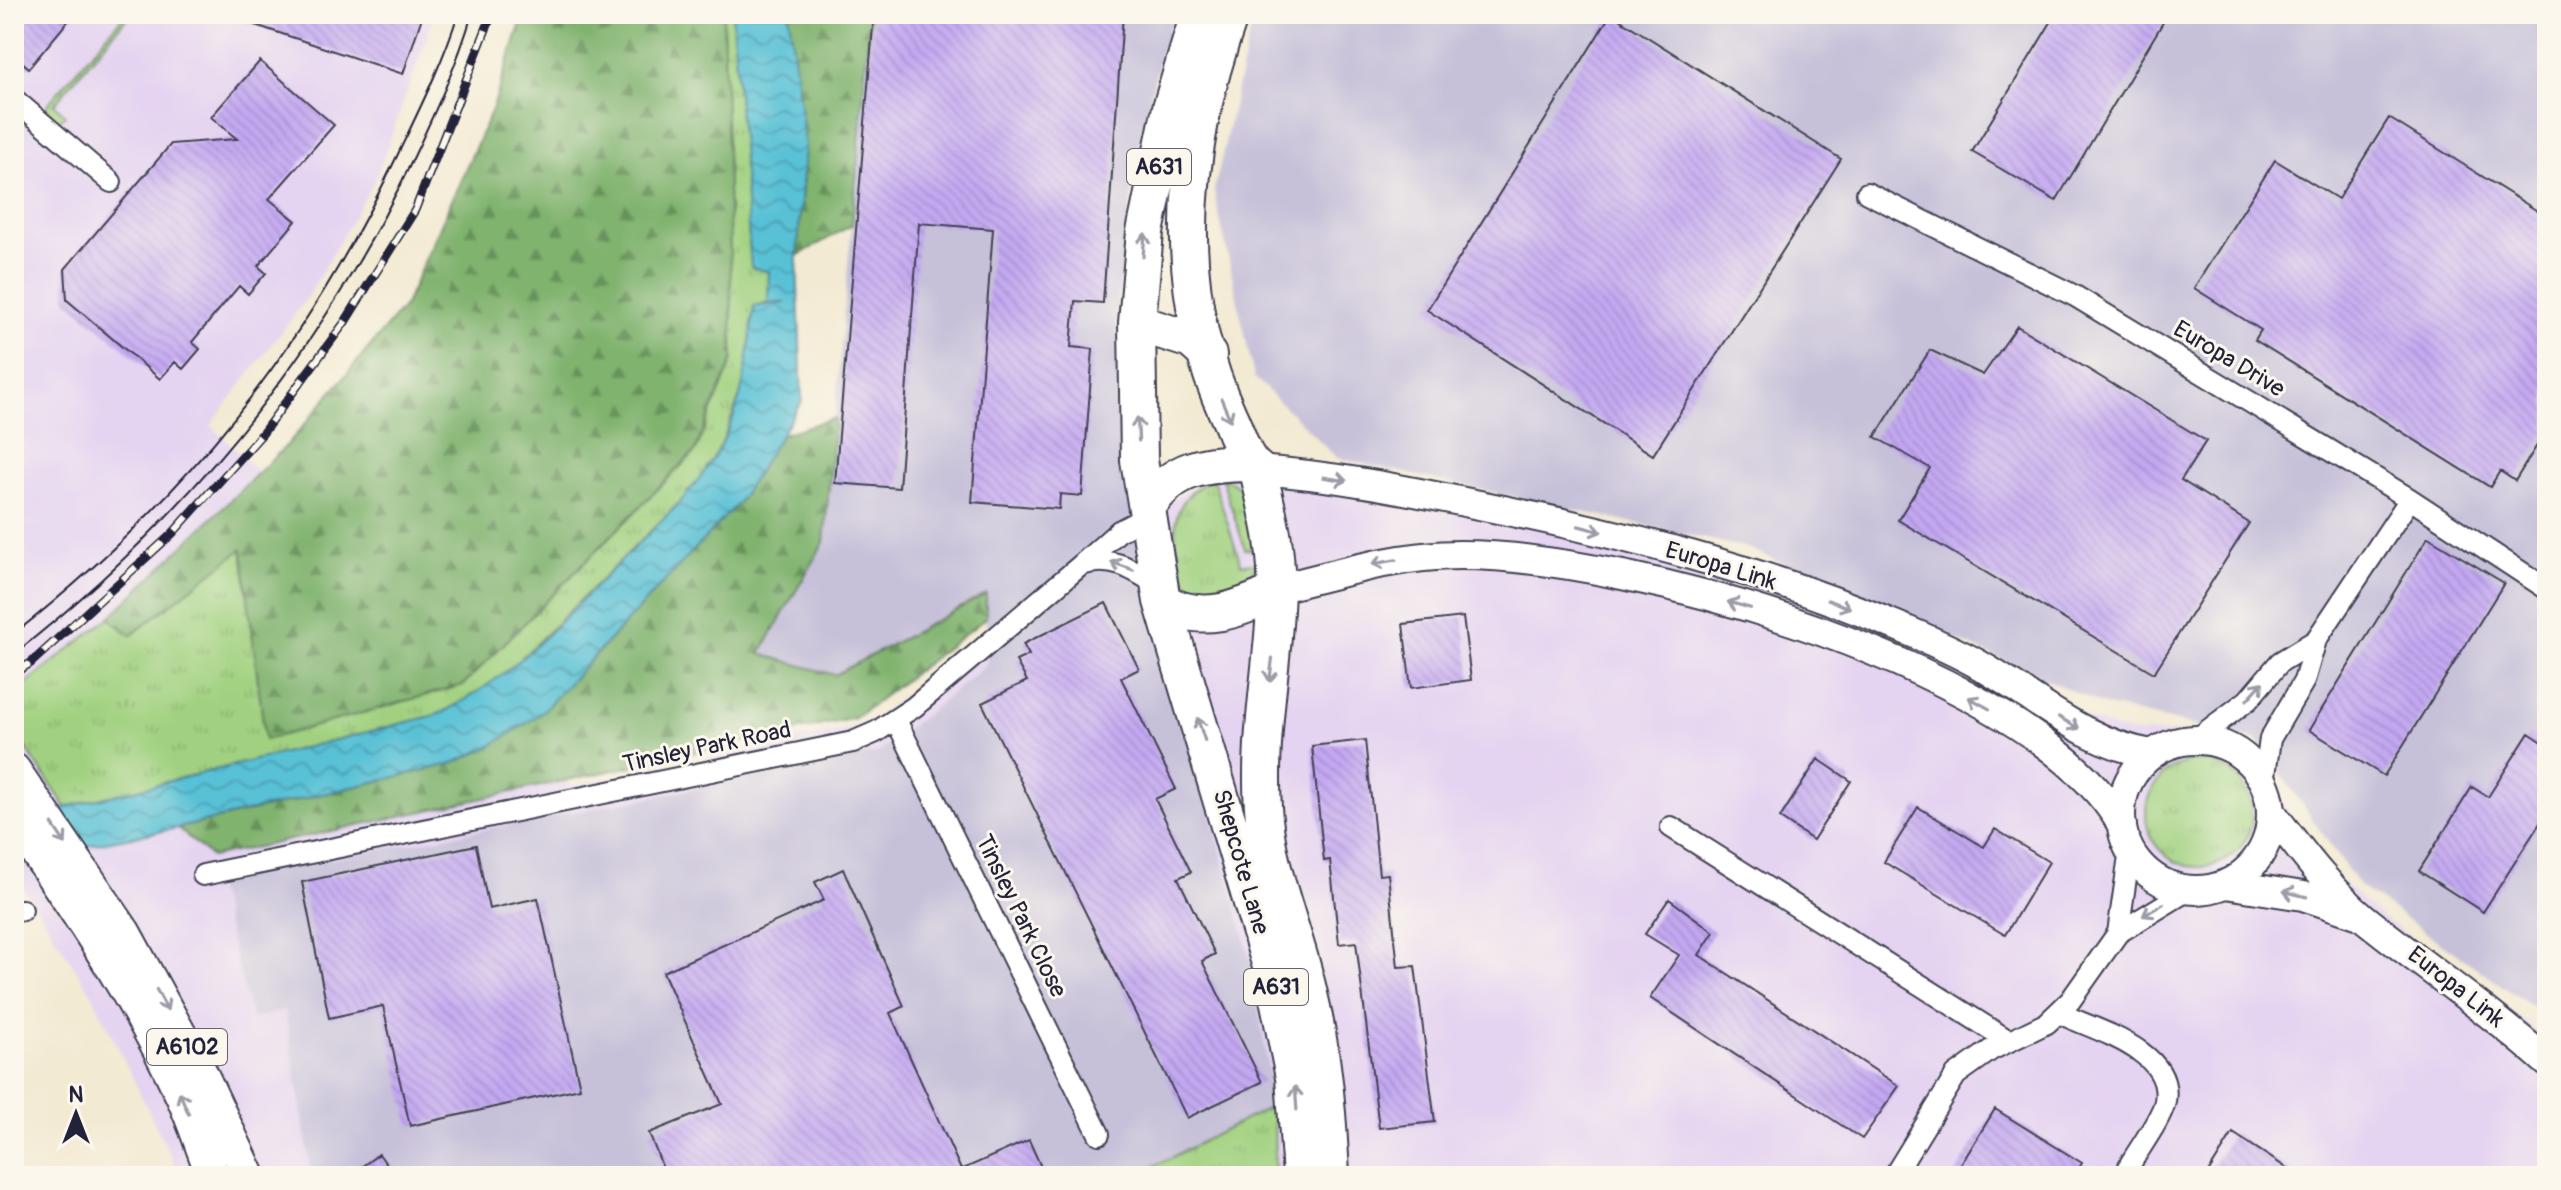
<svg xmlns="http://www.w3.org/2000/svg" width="2561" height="1190" viewBox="0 0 2561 1190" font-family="Pangolin,sans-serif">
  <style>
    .built { fill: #e4d3f1 }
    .industrial { fill: #c6c0d9 }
    .grass { fill: url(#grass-tufts); stroke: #627a5e; stroke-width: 2 }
    .forest { fill: url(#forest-firs); stroke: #516a54; stroke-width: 2 }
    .water { fill: url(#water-waves); stroke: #3e7288; stroke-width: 2 }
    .building { fill: url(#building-back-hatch) }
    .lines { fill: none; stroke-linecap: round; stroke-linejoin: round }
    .street-casing { stroke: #414052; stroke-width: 24 }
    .secondary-casing { stroke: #414052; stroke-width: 32 }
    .primary-casing { stroke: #414052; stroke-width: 36 }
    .highway-casing { stroke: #414052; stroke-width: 40 }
    .street { stroke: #fff; stroke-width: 20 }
    .secondary { stroke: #fff; stroke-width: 28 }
    .primary { stroke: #fff; stroke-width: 32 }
    .highway { stroke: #fff; stroke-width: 36 }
    .tram { stroke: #22223b; stroke-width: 2 }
    .rail-casing { stroke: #22223b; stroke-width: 9 }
    .rail { stroke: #fbf7ec; stroke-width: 6; stroke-dasharray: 18; stroke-linecap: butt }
    .oneway { stroke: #9c9ca7 }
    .labels { text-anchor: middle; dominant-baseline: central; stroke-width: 6; stroke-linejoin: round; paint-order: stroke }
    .shield { fill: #fbf7ec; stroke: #636270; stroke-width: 2 }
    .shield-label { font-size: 22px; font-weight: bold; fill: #22223b }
    .street-label { font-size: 24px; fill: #22223b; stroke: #fbf7ec }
  </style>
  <defs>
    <pattern id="grass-tufts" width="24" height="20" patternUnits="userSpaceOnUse" patternTransform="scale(2)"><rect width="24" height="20" fill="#a1d180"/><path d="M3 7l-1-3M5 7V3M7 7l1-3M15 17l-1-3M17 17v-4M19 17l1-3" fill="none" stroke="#8ab370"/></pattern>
    <pattern id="forest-firs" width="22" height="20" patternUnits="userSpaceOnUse" patternTransform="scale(2)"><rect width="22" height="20" fill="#80b36e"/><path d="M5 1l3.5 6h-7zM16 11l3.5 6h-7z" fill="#68915c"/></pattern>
    <pattern id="water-waves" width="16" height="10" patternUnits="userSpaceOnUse" patternTransform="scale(2)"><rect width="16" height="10" fill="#59c1d6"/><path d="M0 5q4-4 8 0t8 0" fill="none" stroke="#499caf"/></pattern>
    <pattern id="building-back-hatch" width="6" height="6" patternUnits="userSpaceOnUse" patternTransform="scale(2)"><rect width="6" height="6" fill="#c3a8f1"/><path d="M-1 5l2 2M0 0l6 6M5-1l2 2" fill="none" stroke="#a790d0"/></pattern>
  </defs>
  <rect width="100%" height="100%" fill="#fbf7ec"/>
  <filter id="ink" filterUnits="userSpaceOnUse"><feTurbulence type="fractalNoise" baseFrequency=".0125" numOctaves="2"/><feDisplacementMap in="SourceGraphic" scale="16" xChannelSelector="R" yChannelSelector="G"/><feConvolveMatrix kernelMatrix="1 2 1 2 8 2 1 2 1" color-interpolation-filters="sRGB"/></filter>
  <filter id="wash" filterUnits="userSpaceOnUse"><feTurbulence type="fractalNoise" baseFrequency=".006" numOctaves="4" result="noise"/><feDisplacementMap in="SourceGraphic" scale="32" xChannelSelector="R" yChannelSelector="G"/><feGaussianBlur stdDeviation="1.8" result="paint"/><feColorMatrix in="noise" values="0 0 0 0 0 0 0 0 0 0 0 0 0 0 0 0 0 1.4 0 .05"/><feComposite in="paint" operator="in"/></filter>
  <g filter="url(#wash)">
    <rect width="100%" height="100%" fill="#f3ead3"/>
    <path class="built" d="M14 14H435L376 178 307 298 211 425 570 786 847 729 875 719 1059 566 1253 453 1476 498 1651 541 2115 729 2142 734 2172 732 2217 736 2246 748 2261 761 2296 827 2321 863 2382 917 2482 987 2547 1041V1176H177L172 1159 92 994 14 873Z"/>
    <path class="industrial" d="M870 14H1175L1161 53 1137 152 1117 309 1120 447 1150 593 1251 962 1274 1105 1135 1176H312L285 1010 252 1019 215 882 878 753 987 665 985 595 835 675 759 654 824 542Z
      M1254 14H2547V1017L2359 886 2257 740 2104 705 1748 548 1337 458 1254 377 1214 191Z"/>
    <path class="grass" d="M125 14H130L54 104 65 115 58 122 46 108 47 105Z
      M723 14H738L751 267 769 272 768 302 754 306 746 380 722 443 706 471 685 497 500 679 470 700 436 715 66 807 14 731V693L109 618 132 635 242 548 463 685 696 451 733 359Z
      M1213 479 1241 564 1258 563C1244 584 1213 606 1188 586 1173 541 1162 501 1213 479Z
      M1222 479C1253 483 1255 526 1260 550L1245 549Z
      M2146 814a53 53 0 1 1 106 0a53 53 0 1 1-106 0Z
      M1274 1105 1275 1176H1135Z"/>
    <path class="forest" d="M524 14H723L733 359 695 451 463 685 265 740 242 549 131 635 109 618 288 444 405 305 492 110Z
      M789 14H870L852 225 797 256 805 146Z
      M835 418 824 542 760 654 835 675 986 594V618L855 718 211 857 178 828 451 764 488 748 540 714 738 503 779 435Z"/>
    <path class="water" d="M732 14H789L805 146 797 256 802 401 738 503 540 714 488 748 451 764 178 828 14 860V820L436 715C509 682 560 621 617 565 654 528 695 493 720 447 744 403 749 355 754 306L786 303 768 302 769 272 751 267Z"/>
    <g id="blocks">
      <path class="building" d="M14 14H74L29 68 14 55Z
        M232 14H423L403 74 231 17Z
        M874 14H1123L1103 303 1075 301 1071 347 1093 349 1082 496 1060 494 1059 509 972 502 993 229 919 223 899 488 835 483Z
        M1611 14 1841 159 1653 455 1427 310Z
        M2056 14H2168L2056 201 1972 152Z
        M260 61 334 125 269 199 296 221 258 266 266 273 248 294 239 286 192 342 200 349 183 369 175 362 160 379 67 300 65 269 171 144 237 139 211 117Z
        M2389 118 2547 217V429L2515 481 2500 471 2490 487 2255 340 2261 330 2194 288 2275 160 2338 199Z
        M2017 326 2206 441 2181 480 2249 523 2154 673 1898 520 1930 468 1875 437 1930 350 1983 375Z
        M2428 537 2504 583 2384 776 2309 730Z
        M1106 603 1139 669 1121 678 1176 789 1155 799 1191 872 1178 878 1215 954 1202 961 1262 1082 1187 1118 982 703 1027 681 1016 661 1029 655 1023 644Z
        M1463 617 1471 680 1411 688 1403 624Z
        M2529 733 2547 745V812L2483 912 2419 871 2472 787 2488 797Z
        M1365 740 1379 875 1388 874 1398 967 1415 966 1435 1122 1379 1128 1356 942 1339 944 1330 860 1324 861 1312 746Z
        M1818 759 1851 781 1813 840 1780 818Z
        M1918 807 1984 847 1995 829 2049 862 2005 935 1884 862Z
        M476 845 489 909 538 898 580 1088 410 1126 383 1006 329 1018 302 882Z
        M843 869 904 1006 890 1013 961 1170 1029 1140 1045 1176H666L649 1133 722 1104 663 972 824 900 815 882Z
        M1669 899 1714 932 1699 955 1899 1086 1862 1139 1650 998 1679 955 1645 934Z
        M1995 1109 2082 1163 2074 1176H1954Z
        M2233 1133 2299 1176H2206Z
        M379 1154 395 1176H349Z"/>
    </g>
  </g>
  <g filter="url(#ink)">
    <use href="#blocks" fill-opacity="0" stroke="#414052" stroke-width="2"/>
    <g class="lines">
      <defs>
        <path id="street" d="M14 99 111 182
          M1867 193 2075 296 2410 499 2316 640 2304 681 2270 739 2264 782
          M2410 499 2547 589
          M1081 565 1119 531 1148 516
          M896 720 1099 1134
          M2195 740 2248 700 2280 662 2316 640
          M1671 827 2009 1041
          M203 875 853 742 876 732 914 707 1081 565C1113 555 1134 570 1159 586
          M14 911 22 910
          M2118 933 2130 850
          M2059 1013C2094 1030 2174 1050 2165 1101 2162 1118 2138 1150 2129 1166
          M1894 1176 1956 1075 1991 1050 2047 1023 2070 1001 2118 933 2190 889"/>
        <path id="secondary" d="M1258 470C1332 475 1407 490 1479 505 1622 534 1765 570 1899 627 1925 638 1951 649 1976 663 2035 696 2083 743 2152 754
          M1276 589C1337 574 1396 555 1460 555 1632 555 2033 669 2122 825
          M2121 815a75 75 0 1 1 150 0a75 75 0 1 1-150 0Z
          M2271 812C2300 849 2328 888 2364 918 2425 967 2489 1010 2547 1062
          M2226 884 2303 896 2357 914"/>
        <path id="primary" d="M14 770 124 932 201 1073 249 1176
          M14 819C74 908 137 997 182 1096 194 1122 202 1149 213 1176"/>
        <path id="highway" d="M1199 14 1171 108 1145 232 1137 323 1139 460 1162 601 1273 973 1294 1077 1301 1176
          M1230 14C1183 146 1168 286 1229 417 1238 435 1242 458 1258 470 1267 509 1278 548 1276 589 1274 666 1256 742 1264 819 1270 878 1295 933 1308 990 1323 1051 1328 1113 1331 1176
          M1137 323 1191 340 1208 355
          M1148 506C1174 466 1206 464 1249 463
          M1162 601C1201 626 1239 609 1276 592"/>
      </defs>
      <use href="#street" class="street-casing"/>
      <use href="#secondary" class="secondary-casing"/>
      <use href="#primary" class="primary-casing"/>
      <use href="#highway" class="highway-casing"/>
      <use href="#street" class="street"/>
      <use href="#secondary" class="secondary"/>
      <use href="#primary" class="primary"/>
      <use href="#highway" class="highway"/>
      <path class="tram" d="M14 634C186 498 304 351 398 154 420 108 443 62 458 14
        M14 654C183 521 317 359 410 165 433 116 457 66 472 14"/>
      <defs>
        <path id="rail" d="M14 673 31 663 172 534 262 434 345 322 415 210 492 14"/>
      </defs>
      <use href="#rail" class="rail-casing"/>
      <use href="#rail" class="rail"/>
    </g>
    <defs><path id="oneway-shaft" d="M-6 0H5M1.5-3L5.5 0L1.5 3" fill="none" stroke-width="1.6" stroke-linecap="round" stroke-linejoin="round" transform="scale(2)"/></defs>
    <g class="oneway">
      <use href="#oneway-shaft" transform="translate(1144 245) rotate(-85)"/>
      <use href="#oneway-shaft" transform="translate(1226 410) rotate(67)"/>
      <use href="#oneway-shaft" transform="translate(1138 429) rotate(-93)"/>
      <use href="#oneway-shaft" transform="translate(1335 479) rotate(9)"/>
      <use href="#oneway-shaft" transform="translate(1590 529) rotate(15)"/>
      <use href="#oneway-shaft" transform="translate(1384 562) rotate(170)"/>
      <use href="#oneway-shaft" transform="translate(1122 566) rotate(-160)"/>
      <use href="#oneway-shaft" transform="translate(1839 604) rotate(20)"/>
      <use href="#oneway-shaft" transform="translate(1739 605) rotate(-164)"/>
      <use href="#oneway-shaft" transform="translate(1271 670) rotate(97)"/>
      <use href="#oneway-shaft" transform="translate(2255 691) rotate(-48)"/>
      <use href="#oneway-shaft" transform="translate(1979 703) rotate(-151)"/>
      <use href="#oneway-shaft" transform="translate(2069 723) rotate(30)"/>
      <use href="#oneway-shaft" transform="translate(1201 729) rotate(-108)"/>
      <use href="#oneway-shaft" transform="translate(59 834) rotate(56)"/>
      <use href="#oneway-shaft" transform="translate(2295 894) rotate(-166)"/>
      <use href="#oneway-shaft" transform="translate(2153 910) rotate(149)"/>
      <use href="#oneway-shaft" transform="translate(162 1000) rotate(62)"/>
      <use href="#oneway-shaft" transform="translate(1296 1098) rotate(-94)"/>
      <use href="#oneway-shaft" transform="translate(184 1103) rotate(-113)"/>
    </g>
  </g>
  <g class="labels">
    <g class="shield">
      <rect x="1127" y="149" width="64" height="36" rx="6"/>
      <rect x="1244" y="969" width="64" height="36" rx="6"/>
      <rect x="147" y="1029" width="80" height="36" rx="6"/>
    </g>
    <g class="shield-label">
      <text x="1159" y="167">A631</text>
      <text x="1276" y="987">A631</text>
      <text x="187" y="1047">A6102</text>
    </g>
    <g class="street-label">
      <text transform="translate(2229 359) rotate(31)">Europa Drive</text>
      <text transform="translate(1721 566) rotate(17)">Europa Link</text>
      <text transform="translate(707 747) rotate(-12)">Tinsley Park Road</text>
      <text transform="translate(1241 862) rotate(74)">Shepcote Lane</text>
      <text transform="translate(1021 916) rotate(64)">Tinsley Park Close</text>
      <text transform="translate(2456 987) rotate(38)">Europa Link</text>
    </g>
  </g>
  <rect width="2561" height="1190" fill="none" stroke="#fbf7ec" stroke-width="48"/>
  <g transform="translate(76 1114)" stroke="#fbf7ec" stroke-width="6" paint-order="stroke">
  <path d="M0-6L14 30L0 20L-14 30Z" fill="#22223b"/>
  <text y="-12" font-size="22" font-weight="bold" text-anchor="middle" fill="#22223b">N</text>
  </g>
</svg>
